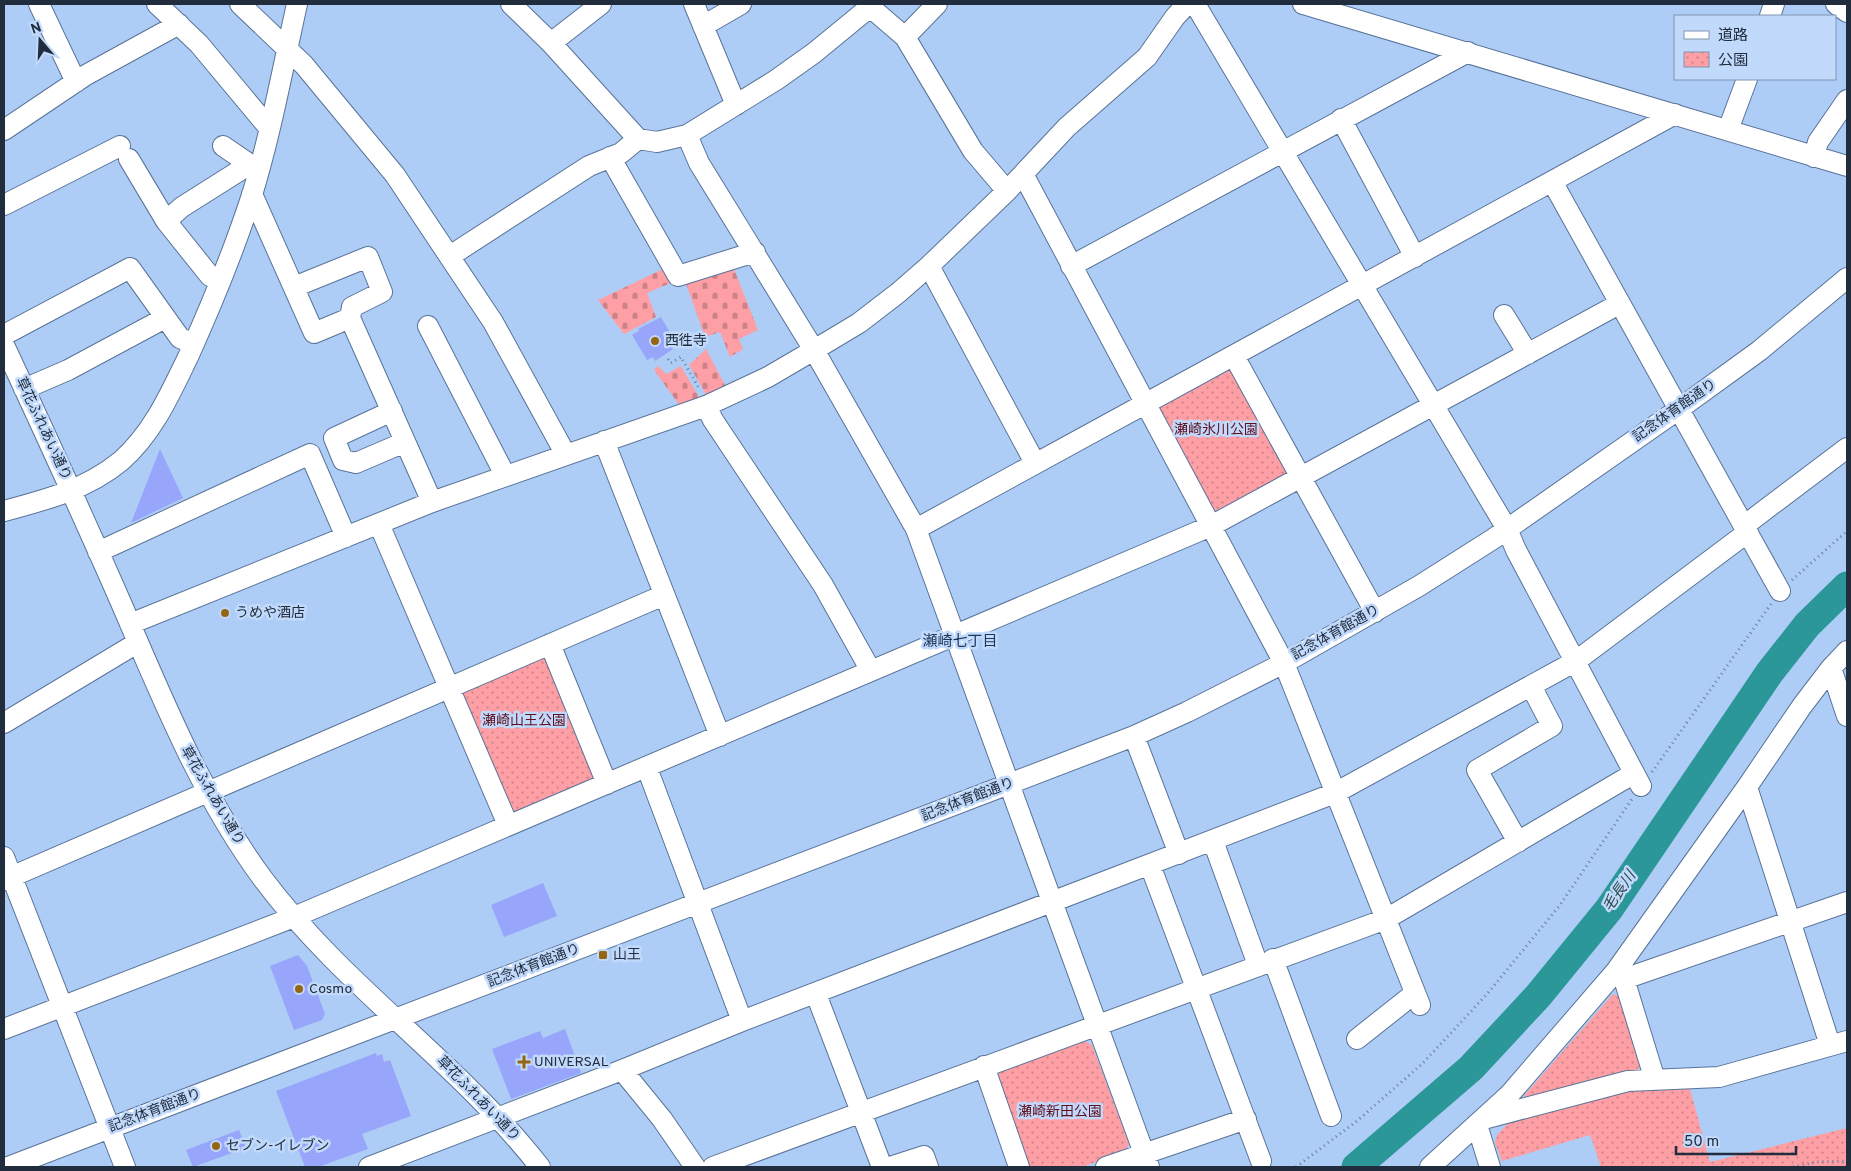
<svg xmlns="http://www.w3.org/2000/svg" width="1851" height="1171" viewBox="0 0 1851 1171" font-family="Overpass,'Noto Sans JP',sans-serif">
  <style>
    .cemetery { fill: url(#cemetery-stones) }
    .park { fill: url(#park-dots) }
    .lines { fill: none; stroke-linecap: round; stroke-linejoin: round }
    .river { stroke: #2c9798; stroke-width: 29 }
    .building { fill: #97a5fa }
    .minor-casing { stroke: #587398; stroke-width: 22 }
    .path { stroke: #697f9c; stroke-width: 3; stroke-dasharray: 1 4; stroke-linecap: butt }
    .minor { stroke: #fff; stroke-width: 20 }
    .poi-dot { fill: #946613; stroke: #c1d9fb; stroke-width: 2 }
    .labels { text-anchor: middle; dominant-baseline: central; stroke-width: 5; stroke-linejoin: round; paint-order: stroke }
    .poi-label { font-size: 14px; fill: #212d3d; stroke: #c1d9fb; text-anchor: start }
    .street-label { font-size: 14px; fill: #212d3d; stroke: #c1d9fb }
    .park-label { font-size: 14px; fill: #5f0f1e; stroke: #c1d9fb }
    .neighbourhood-label { font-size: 15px; fill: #1e3657; stroke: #c1d9fb }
    .water-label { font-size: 15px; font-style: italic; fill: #2b4a4a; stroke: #c1d9fb }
  </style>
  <defs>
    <pattern id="cemetery-stones" width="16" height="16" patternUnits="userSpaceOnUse" patternTransform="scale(1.25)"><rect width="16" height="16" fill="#fd9fa4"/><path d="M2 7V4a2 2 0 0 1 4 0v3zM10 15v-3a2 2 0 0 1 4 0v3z" fill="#cc8287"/></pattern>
    <pattern id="park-dots" width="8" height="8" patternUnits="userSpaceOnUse" patternTransform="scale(1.25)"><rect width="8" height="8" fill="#fd9fa4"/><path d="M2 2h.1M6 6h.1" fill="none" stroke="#cc8287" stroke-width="1.8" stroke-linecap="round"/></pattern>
  </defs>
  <rect width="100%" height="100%" fill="#aecdf6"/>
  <path class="cemetery" d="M665 268 673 282 647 293 656 317 624 334 598 300Z
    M734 269 758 330 739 339 743 349 730 357 720 332 705 337 686 284Z
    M706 349 726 387 707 396 689 365Z
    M658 366 666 374 681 366 700 399 680 406 654 370Z"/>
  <path class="park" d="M1233 368 1288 474 1211 513 1156 410Z
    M546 656 598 774 593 782 516 813 510 811 461 698 463 689Z
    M1613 994 1620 997 1641 1065 1636 1072 1525 1100 1523 1097Z
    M1082 1040 1092 1045 1129 1144 1124 1152 1082 1167H1023L996 1072Z
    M1690 1089 1710 1162 1847 1128V1167H1601L1590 1135 1502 1161 1495 1143 1497 1135 1511 1120 1629 1091Z"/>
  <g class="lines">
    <path class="river" d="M1356 1167 1471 1068 1538 996 1609 909 1770 672 1807 625 1847 586"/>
  </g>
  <path class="building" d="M661 317 676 343 671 346 673 349 655 361 653 357 647 360 632 335 639 331 638 329Z
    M160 449 183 498 131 523Z
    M543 883 557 916 504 937 491 905Z
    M298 955 307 966 325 1014 322 1020 294 1030 270 966Z
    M565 1029 581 1073 511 1099 492 1049 540 1031 543 1038Z
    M376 1053 377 1056 382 1054 384 1062 390 1060 411 1116 362 1134 368 1149 318 1167H305L276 1091Z
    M239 1130 246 1148 193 1167 186 1150Z"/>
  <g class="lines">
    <defs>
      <path id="minor" d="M39 4 76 82
        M157 4 199 44 269 128
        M240 4 304 65 395 175 493 322 566 455
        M511 4 551 43 638 139 657 142 687 135 776 80 814 53 870 7 905 37 973 151 1007 191
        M694 4 736 105
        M1195 4 1507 529 1516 550 1641 786
        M1303 4 1847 166
        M1836 4 1847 12
        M1770 16 1774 4
        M703 26 741 4
        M905 37 937 4
        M551 43 601 4
        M1341 119 1415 257
        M4 130 86 75 179 24
        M1728 130 1747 79
        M687 135 699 163 814 350 916 529 1149 1167
        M223 146 258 170
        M610 157 678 276 755 252
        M1814 157 1818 142 1847 100
        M129 159 166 221
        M1023 174 1284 663 1420 1005
        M1553 183 1780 591
        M252 194 314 333 350 318 432 502
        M4 205 120 146
        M450 256 589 166 621 153 638 139
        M929 266 1035 463
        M1071 266 1468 52
        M221 280 210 276 166 221 182 207 250 164
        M294 287 368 257 382 292 352 307 350 318
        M1504 315 1528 354
        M428 326 505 475
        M4 335 130 268 180 338 194 344
        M4 345C44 431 84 518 122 605 163 700 201 795 263 879 343 986 458 1062 540 1167
        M1234 356 1375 612
        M24 389 68 370 165 318
        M706 406 713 420 823 585 871 671
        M392 411 334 438 343 460 356 463 405 442
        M604 441 720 736
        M4 511C46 500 87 489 121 461 153 433 170 394 188 357 212 304 234 250 252 195 271 133 283 67 297 4
        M379 524 508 825
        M1745 525 1847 448
        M916 529 1675 114
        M98 552 310 454 346 537
        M130 624 432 502 706 406 768 377 814 350 859 323 898 293 929 266 1007 191 1067 127 1147 57 1175 17 1187 4
        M550 644 607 784
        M1831 668 1847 716
        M4 723 137 643
        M1134 736 1179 854
        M647 768 742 1021
        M1747 787 1830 1045
        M1213 841 1258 965
        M1518 842 1477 770 1552 726 1531 686
        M4 857 125 1167
        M1150 865 1261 1161
        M4 880 664 595
        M1273 959 1331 1116
        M1616 971 1624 979 1847 902
        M1624 979 1655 1080
        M816 994 882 1167
        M4 1029 294 917 1211 526 1619 304
        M1357 1039 1415 993
        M984 1066 1019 1167
        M622 1070 662 1119 695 1167
        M1487 1118 1628 1081 1719 1077 1847 1041
        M1477 1125 1490 1167
        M8 1167 1009 784 1134 736 1187 712 1284 663 1419 586 1493 539 1679 409 1759 351 1847 278
        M369 1167 622 1070 742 1021 1335 793 1576 661 1748 532
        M713 1167 1386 919 1633 774
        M890 1167 924 1156 928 1167
        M1106 1167 1246 1119
        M1430 1167 1509 1095 1616 971 1747 787 1802 706 1831 668 1847 651"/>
    </defs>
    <use href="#minor" class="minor-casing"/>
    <path class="path" d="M668 359 671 363 681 357 700 390
      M1792 580 1847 531
      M1652 772 1771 604
      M1296 1167 1357 1121 1422 1064 1488 993 1560 905 1632 799
      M1793 1167 1816 1162 1847 1161"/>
    <use href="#minor" class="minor"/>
  </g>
  <g class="poi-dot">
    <circle cx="655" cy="341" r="5"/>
    <circle cx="225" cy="613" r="5"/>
    <rect x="598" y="950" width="10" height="10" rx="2.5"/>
    <circle cx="299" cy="989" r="5"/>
    <path d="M521.5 1054.5h5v5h5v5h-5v5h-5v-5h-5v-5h5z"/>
    <circle cx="216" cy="1146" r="5"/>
  </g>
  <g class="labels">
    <g class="poi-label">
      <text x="665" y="341">西徃寺</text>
      <text x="235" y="613">うめや酒店</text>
      <text x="613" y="955">山王</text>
      <text x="309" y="989">Cosmo</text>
      <text x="534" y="1062">UNIVERSAL</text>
      <text x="226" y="1146">セブン-イレブン</text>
    </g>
    <g class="street-label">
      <text transform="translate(1675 411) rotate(-35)">記念体育館通り</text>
      <text transform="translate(43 429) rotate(65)">草花ふれあい通り</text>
      <text transform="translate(1336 633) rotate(-29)">記念体育館通り</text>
      <text transform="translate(212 796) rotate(60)">草花ふれあい通り</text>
      <text transform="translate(968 800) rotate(-21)">記念体育館通り</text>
      <text transform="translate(534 966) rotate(-21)">記念体育館通り</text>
      <text transform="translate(478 1099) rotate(46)">草花ふれあい通り</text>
      <text transform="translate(155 1111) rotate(-21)">記念体育館通り</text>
    </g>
    <g class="park-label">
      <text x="1216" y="430">瀬崎氷川公園</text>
      <text x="524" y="721">瀬崎山王公園</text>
      <text x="1060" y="1112">瀬崎新田公園</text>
    </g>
    <g class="neighbourhood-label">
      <text x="960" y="642">瀬崎七丁目</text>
    </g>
    <g class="water-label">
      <text transform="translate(1620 892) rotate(-55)">毛長川</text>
    </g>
  </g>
  <rect width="1851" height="1171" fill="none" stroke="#212d3d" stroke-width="10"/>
  <rect x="1674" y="15" width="162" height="65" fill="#c1d9fb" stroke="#8194af"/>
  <rect x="1684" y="31" width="25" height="8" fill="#ffffff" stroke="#8194af"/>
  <text x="1718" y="40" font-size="15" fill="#212d3d">道路</text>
  <rect x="1684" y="52" width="25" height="15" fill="url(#park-dots)" stroke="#8194af"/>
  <text x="1718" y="65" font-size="15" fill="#212d3d">公園</text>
  <g transform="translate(40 40) rotate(341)" stroke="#c1d9fb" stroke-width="4" paint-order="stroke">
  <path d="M0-4L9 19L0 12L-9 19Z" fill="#212d3d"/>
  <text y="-8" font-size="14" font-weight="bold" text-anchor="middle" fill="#212d3d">N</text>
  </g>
  <path d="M1676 1146v8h120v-8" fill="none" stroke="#212d3d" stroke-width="2.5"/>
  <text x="1684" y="1146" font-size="15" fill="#212d3d" stroke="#c1d9fb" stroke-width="4" paint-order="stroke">50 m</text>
</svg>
